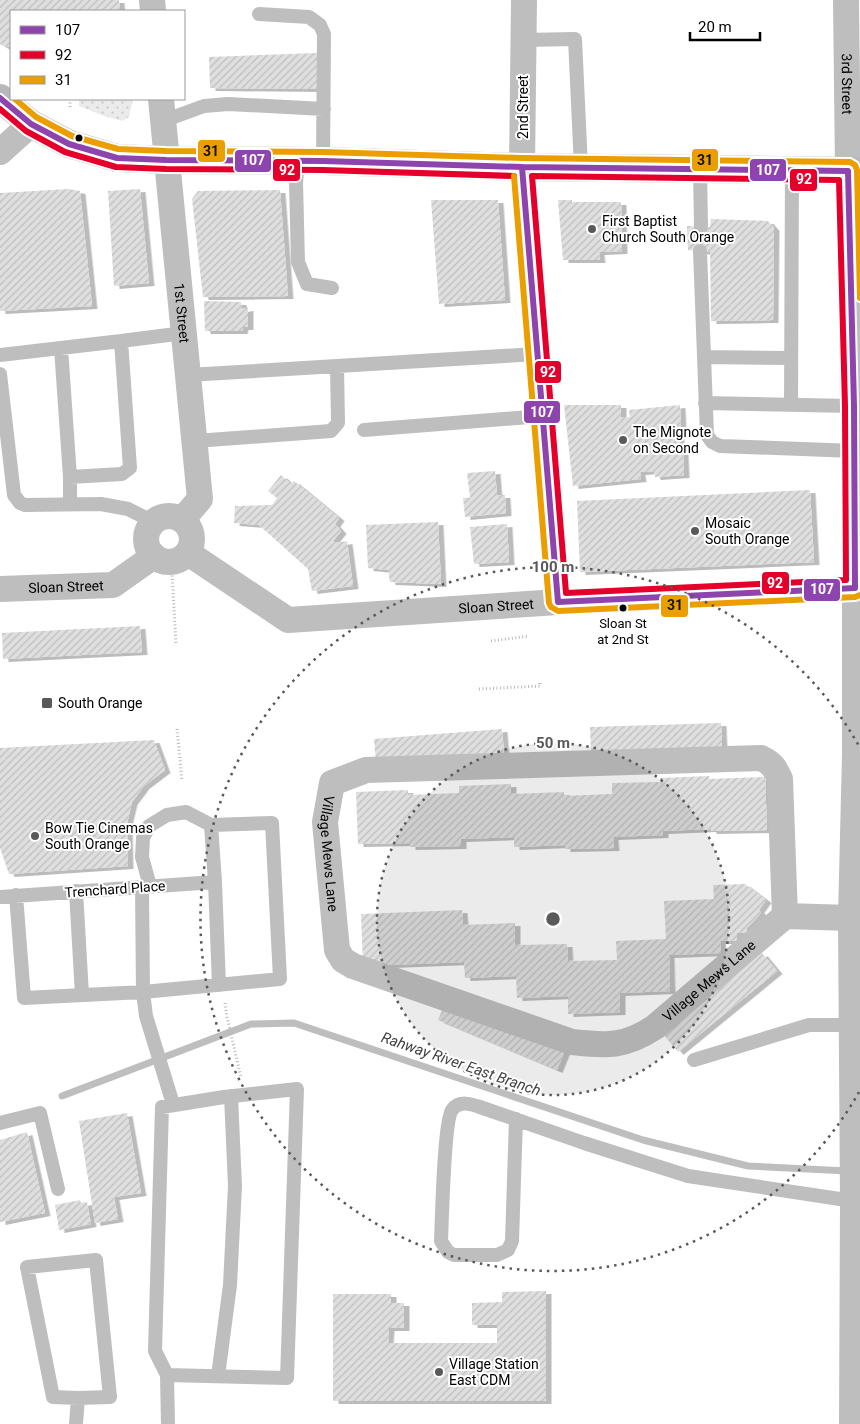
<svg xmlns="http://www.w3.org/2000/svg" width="860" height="1424" viewBox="0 0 860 1424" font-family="Roboto,sans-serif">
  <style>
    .grass { fill: url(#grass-dots) }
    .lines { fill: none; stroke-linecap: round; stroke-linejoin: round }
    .stream { stroke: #bebebe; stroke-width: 7 }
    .building { fill: url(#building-hatch); filter: url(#shadow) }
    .path { stroke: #b9b9b9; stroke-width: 3; stroke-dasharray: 1 2.5; stroke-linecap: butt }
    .service { stroke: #bebebe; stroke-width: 14 }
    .minor { stroke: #bebebe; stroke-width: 26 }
    .secondary { stroke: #b8b8b8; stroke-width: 28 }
    .bus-1-casing { stroke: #fff; stroke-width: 10 }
    .bus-2-casing { stroke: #fff; stroke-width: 10 }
    .bus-3-casing { stroke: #fff; stroke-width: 10 }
    .bus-1 { stroke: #8e44ad; stroke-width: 6 }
    .bus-2 { stroke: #e4002b; stroke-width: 6 }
    .bus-3 { stroke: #eb9e00; stroke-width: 6 }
    .ring { fill: none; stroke: #595959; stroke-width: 2.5; stroke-dasharray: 2.5 5 }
    .bus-dot { fill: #000; stroke: #fff; stroke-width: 2 }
    .poi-dot { fill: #595959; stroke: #fff; stroke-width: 2 }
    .labels { text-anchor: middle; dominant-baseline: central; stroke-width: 4; stroke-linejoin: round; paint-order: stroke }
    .bus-label { font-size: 13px; fill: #000; stroke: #fff }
    .street-label { font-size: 14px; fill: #000; stroke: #fff }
    .poi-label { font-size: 14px; fill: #000; stroke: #fff; text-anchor: start }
    .water-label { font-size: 15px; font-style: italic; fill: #434343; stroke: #fff }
    .centre { fill: #595959; stroke: #fff; stroke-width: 2.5 }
    .ring-label { font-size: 15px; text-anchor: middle; font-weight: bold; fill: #595959; stroke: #fff; stroke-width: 4; stroke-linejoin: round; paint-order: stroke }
    .line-badge { stroke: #fff; stroke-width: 2 }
    .badge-label { font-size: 14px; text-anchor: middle; font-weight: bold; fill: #fff }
    .pale-badge-label { font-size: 14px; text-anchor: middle; font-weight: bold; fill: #111 }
  </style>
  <defs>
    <pattern id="grass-dots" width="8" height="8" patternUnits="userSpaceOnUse" patternTransform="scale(1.25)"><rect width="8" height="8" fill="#ebebeb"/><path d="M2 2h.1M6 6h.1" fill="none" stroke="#c8c8c8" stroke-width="1.8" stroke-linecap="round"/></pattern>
    <pattern id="building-hatch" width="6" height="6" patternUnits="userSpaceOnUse" patternTransform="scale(1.25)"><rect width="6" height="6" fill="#dfdfdf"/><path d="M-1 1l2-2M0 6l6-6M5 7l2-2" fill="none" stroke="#bebebe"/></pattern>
    <filter id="shadow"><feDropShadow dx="5.5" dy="3" stdDeviation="0" flood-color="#0004"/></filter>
  </defs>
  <rect width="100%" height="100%" fill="#fff"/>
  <path class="grass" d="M79 99H133L129 117 122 121 104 116 79 106Z"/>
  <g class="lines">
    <path class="stream" d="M62 1096 251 1024 294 1023 643 1140 748 1166 848 1171"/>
  </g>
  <path class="building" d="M0 0H119L120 11H11V47H5L0 44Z
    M317 53 318 89 210 88 209 57Z
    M69 189 80 191 92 306 0 311V193Z
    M140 189 149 283 114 286 108 191Z
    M280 190 288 296 203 297 192 199 198 191Z
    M431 200H498L505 300 439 304Z
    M558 200H572V202H621L622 251 599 252 600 260H563Z
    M711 219 768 221 774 228 773 320 711 321 710 252 688 250 687 226 710 227Z
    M204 301 241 302 242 309 248 308V327H243L242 331H205Z
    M564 405H621V418L630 417 629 410 680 405 681 427 678 428 680 452 683 451 684 475 655 477 654 471 640 472 641 479 573 486Z
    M495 471 497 495H505L506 513 465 517 463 498 475 497H470L467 473Z
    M281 475 291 484 294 481 339 518 335 524 341 531 333 541 335 543 347 541 353 586 312 591 308 569 259 525 234 523 235 506 272 505 277 498 268 491Z
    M810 490 814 562 580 572 577 501Z
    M438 522 441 584 390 582 388 570 368 568 366 525Z
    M507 524 509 562 474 564 470 527Z
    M140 626 142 652 3 659 2 633Z
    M721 723 722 747 591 751 590 727Z
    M502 729 504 753 376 763 374 739Z
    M154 740 165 770 144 786 132 802 127 823 128 866 9 874 0 848V748Z
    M709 776V779L765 777 767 830 711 831V829L663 831V835L613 837 614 848 565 849V845L514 847V837L461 839V846L410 847V843L358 844 356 792 408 790V795L459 793V786L511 784V794L564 792V796L612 794V783L660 782V778Z
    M745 884 766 900 759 910 761 913 747 928V932L737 933V941H720L721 953 669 955 670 991 620 993V1012L568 1014V996L517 998 516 976 465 978 464 962 363 966 361 914 462 910 463 925 515 923V945L567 944 568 961 617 960 616 941 666 939 664 901 714 899 713 885Z
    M762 953 777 971 678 1052 663 1034Z
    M447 998 566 1048 557 1070 438 1020Z
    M127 1113 141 1193 114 1197 118 1219 95 1223 79 1121Z
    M27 1132 45 1213 0 1222V1140Z
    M80 1200 81 1203 87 1202 91 1224 59 1230 55 1205Z
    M546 1291V1401H333V1294H391V1303H404V1328H389L388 1343H497V1325H472V1303L502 1302V1292Z"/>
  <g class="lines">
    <path class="path" d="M70 99V107
      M172 572 176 644
      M491 641 529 636
      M479 689 540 686V683
      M177 729 182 781
      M225 1003 227 1017 241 1077"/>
    <path class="service" d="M259 14 309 17 320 25 324 34 323 161
      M523 40 575 39 581 167
      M163 121 204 106 228 104 324 109
      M298 161 296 182 298 262 307 284 332 288
      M700 169 701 226
      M700 251 707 435 712 442 720 446 855 451
      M121 341 184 333
      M61 348 70 477
      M0 355 121 341 130 468 122 474 70 477V504
      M704 357 790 358
      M0 374 14 495 20 503 25 505 101 504 128 509 154 522
      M188 375 537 354
      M705 403 854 406
      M791 405 792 169
      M364 430 542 416
      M195 441 331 431 338 423 337 366
      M211 825 215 882 219 985
      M150 886 142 857 143 838 149 826 167 815 186 812 211 825 272 823 280 979 143 992 146 1016 173 1104
      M76 891 82 995
      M16 895 24 998 143 992 142 887
      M0 897 215 882
      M694 1060 809 1025H851
      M516 1119 512 1241 508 1250 497 1255H454L448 1252 441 1241C442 1220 444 1121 452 1110 459 1100 471 1104 480 1107L584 1143 688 1176 853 1201
      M0 1123 40 1113 58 1189
      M96 1260 110 1397 78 1398 53 1397 27 1267Z
      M167 1375 287 1378 297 1089 224 1097 162 1107 155 1351 167 1375 168 1424
      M218 1376 230 1285 235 1186 231 1096
      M76 1424 78 1398"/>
    <g class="minor">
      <path d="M152 0 153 11"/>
      <path d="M524 0 522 167 558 602"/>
      <path id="s1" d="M846 0 848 171 855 493V754L851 918 853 1201 852 1424"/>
      <path id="s2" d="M161 99 200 499 182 520"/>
      <path d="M0 152 31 124"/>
      <circle cx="169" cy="539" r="23"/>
      <path id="s3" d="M188 553 288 620 558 602 855 588"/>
      <path id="s4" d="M0 589 113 585 154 556"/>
      <path id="s5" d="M785 916 780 779C775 768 772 763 761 758L366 770 332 783 325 822 337 950 343 960 353 966 572 1042C607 1046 625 1047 655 1027L785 916 851 918"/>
    </g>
    <path class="secondary" d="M0 98 31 124 69 144 117 158 166 160 323 161 522 167 860 171"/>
    <defs>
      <path id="bus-1" d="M0 98 31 124 69 144 117 158 166 160 323 161 522 167
        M522 167 848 171 854 406 855 588 558 602Z"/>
      <path id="bus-2" d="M0 109 26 131 65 152 116 167 166 169 323 170 514 176
        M532 176 839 180 845 406 846 580 566 593Z"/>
      <path id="bus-3" d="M15 99 36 117 72 136 118 149 166 151 323 152 522 158 850 162 855 165 857 170 860 298
        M514 176 549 603 551 607 558 611 855 597 860 595"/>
    </defs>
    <use href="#bus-1" class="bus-1-casing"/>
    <use href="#bus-2" class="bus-2-casing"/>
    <use href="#bus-3" class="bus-3-casing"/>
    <use href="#bus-1" class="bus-1"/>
    <use href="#bus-2" class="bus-2"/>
    <use href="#bus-3" class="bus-3"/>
  </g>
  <circle cx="553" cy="919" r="176" fill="#595959" fill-opacity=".12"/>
  <g class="ring">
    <circle cx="553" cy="919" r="176"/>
    <path d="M859 1092A352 352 0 1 1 859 746"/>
  </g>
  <g class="bus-dot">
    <circle cx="79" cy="138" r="4.5"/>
    <circle cx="623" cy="608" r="4.5"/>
  </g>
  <g class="poi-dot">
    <circle cx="592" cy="229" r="5"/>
    <circle cx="623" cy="440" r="5"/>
    <circle cx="695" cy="531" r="5"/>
    <rect x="41" y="697" width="12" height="12" rx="2.5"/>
    <circle cx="35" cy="836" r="5"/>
    <circle cx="439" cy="1372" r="5"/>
  </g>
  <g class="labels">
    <g class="bus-label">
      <text x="623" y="623">Sloan St<tspan x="623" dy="16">at 2nd St</tspan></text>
    </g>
    <g class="street-label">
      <text stroke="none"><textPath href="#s1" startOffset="84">3rd Street</textPath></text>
      <text transform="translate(523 107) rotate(-90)">2nd Street</text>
      <text stroke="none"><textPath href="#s2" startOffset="215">1st Street</textPath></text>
      <text stroke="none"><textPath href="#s4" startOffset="66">Sloan Street</textPath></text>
      <text stroke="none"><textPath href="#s3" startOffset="329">Sloan Street</textPath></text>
      <text stroke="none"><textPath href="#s5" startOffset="669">Village Mews Lane</textPath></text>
      <text transform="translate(115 889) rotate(-4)">Trenchard Place</text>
      <text stroke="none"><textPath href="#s5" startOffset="1179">Village Mews Lane</textPath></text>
    </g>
    <g class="poi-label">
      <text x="602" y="221">First Baptist<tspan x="602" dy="16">Church South Orange</tspan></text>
      <text x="633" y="432">The Mignote<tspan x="633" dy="16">on Second</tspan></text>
      <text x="705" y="523">Mosaic<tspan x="705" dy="16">South Orange</tspan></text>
      <text x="58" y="703">South Orange</text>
      <text x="45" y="828">Bow Tie Cinemas<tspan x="45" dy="16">South Orange</tspan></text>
      <text x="449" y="1364">Village Station<tspan x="449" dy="16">East CDM</tspan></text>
    </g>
    <g class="water-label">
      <text transform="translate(461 1064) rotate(19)">Rahway River East Branch</text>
    </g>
  </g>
  <circle cx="553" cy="919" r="8" class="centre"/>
  <g class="ring-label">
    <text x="553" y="572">100 m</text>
    <text x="553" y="748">50 m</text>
  </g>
  <g class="line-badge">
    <rect x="197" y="139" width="29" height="24" rx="5" fill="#eb9e00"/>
    <rect x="691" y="148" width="28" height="24" rx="5" fill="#eb9e00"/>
    <rect x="234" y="149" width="38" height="24" rx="5" fill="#8e44ad"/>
    <rect x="272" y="158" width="29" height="24" rx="5" fill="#e4002b"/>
    <rect x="749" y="158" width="38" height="24" rx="5" fill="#8e44ad"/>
    <rect x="789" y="168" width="29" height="24" rx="5" fill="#e4002b"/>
    <rect x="534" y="360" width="28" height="24" rx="5" fill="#e4002b"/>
    <rect x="523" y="400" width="38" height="24" rx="5" fill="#8e44ad"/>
    <rect x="761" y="571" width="29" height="24" rx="5" fill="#e4002b"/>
    <rect x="803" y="578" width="38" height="24" rx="5" fill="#8e44ad"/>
    <rect x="660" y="594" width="29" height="24" rx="5" fill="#eb9e00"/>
  </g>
  <g class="badge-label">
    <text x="253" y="165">107</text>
    <text x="287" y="175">92</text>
    <text x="768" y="175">107</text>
    <text x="804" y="184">92</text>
    <text x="548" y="377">92</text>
    <text x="542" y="417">107</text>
    <text x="775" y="588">92</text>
    <text x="822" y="594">107</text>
  </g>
  <g class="pale-badge-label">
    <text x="211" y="156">31</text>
    <text x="705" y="165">31</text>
    <text x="675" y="610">31</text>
  </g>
  <rect x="10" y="10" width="175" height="90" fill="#ffffff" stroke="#999999"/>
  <rect x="20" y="26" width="25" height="8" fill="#8e44ad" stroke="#999999"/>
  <text x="55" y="35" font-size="15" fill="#000000">107</text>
  <rect x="20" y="51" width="25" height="8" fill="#e4002b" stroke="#999999"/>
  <text x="55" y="60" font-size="15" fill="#000000">92</text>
  <rect x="20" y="76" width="25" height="8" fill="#eb9e00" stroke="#999999"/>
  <text x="55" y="85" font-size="15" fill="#000000">31</text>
  <path d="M690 32v8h70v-8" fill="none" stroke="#000000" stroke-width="2.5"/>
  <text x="698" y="32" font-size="15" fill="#000000" stroke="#ffffff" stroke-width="4" paint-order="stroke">20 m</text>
</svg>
